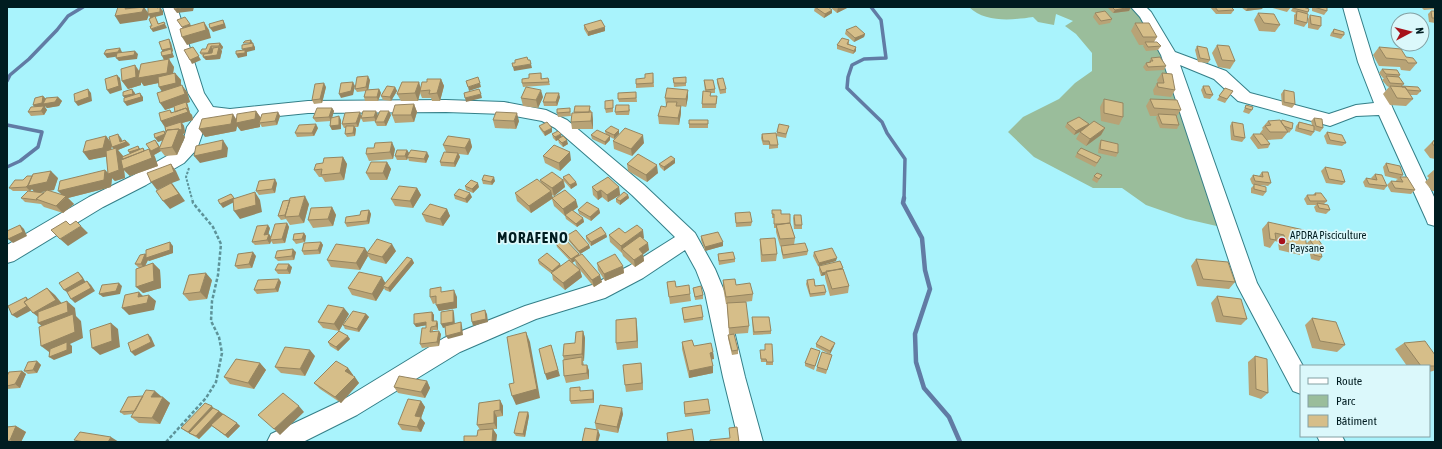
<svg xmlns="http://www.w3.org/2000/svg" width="1442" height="449" viewBox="0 0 1442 449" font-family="'Asap Condensed',sans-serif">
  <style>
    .green { fill: #9abd9b }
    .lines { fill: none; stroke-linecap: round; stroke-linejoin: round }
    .stream-far1 { stroke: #617ba4; stroke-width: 3.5 }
    .stream { stroke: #617ba4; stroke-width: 4.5 }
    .minor-casing { stroke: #347f88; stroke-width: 2 }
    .path-far1 { stroke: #5d9399; stroke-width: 2; stroke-dasharray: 2.5 1.5; stroke-linecap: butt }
    .path { stroke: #5d9399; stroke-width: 2.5; stroke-dasharray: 3.5 2; stroke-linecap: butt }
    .minor { fill: #fff; fill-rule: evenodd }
    .wall { fill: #b8a376; fill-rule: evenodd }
    .shaded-wall { fill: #968560 }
    .building { fill: #d6be89; stroke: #968560 }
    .poi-dot { fill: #a7121b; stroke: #dbf8fb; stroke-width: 1.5 }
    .labels { text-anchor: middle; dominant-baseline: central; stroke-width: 3.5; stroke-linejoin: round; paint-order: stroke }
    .poi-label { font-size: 11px; fill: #001c20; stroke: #dbf8fb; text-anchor: start }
    .district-label { font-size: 15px; font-weight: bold; letter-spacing: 1px; fill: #001c20; stroke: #dbf8fb }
  </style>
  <rect width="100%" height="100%" fill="#a9f3fc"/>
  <path class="green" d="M969 7H1133L1154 34 1221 227 1186 219 1146 205 1122 188H1093L1034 157 1008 132 1023 117 1059 99 1075 83 1092 71V53L1076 34 1065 26 1073 21 1056 14 1054 25 1038 22 1033 17C1013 20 985 23 969 7Z"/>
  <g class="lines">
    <path class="stream-far1" d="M871 7 881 20 886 58 864 59 852 65 848 77 847 88 882 122 887 133 905 159 904 199
      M7 81 10 75 29 59 57 30 68 16 83 7
      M7 125 42 132 38 147 20 161 7 167"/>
    <path class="stream" d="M904 198 903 203 922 238 925 270 930 289 915 334 916 362 924 388 949 417 960 442"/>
    <defs>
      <path id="minor" d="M163 7H177L204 93 213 107 230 109 308 101 446 100 504 102 546 110 567 120 644 185 695 233 715 269 725 293 745 377 763 442H739L723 377 705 293 696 270 685 250 643 278 605 298 536 319 460 352 357 415 303 442H267L271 434 341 401 444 338 525 306 592 285 629 266 675 237 632 195 555 128 542 121 504 114 446 112 308 113 230 121 212 118 204 129 197 149 184 163 146 185 103 207 14 261 7 263V245L89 197 134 175 172 153 183 142 187 127 199 111 188 93Z
        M1131 7H1146L1151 12 1175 52 1226 71 1250 93 1329 114 1356 105 1374 103 1358 62 1343 7H1357L1374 62 1393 109 1435 199V226L1428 224 1426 219 1379 115 1356 116 1330 126 1238 101 1214 79 1180 65 1257 283 1303 366H1301V394L1293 391 1237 285 1161 55 1140 17Z
        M1317 436H1342L1345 442H1320Z"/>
    </defs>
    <use href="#minor" class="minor-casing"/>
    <path class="path-far1" d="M189 168 186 177 192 199"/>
    <path class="path" d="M166 442 206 398 216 382 222 353 219 337 211 321 212 301 218 275 221 244 213 227 193 203 192 198"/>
    <use href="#minor" class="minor"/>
  </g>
  <path class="wall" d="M815 7 832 13 824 18 814 11Z
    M830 7H847V8L837 13Z
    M1107 7H1130L1129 11 1113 13Z
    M1210 7H1231L1234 10 1231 14H1216Z
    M1241 7H1263L1262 9 1246 11Z
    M1269 7H1291L1287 12Z
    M1293 7H1303L1308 12 1307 14V23L1304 27 1294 24V15L1296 13 1291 11Z
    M1312 7H1327V11L1324 15 1312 11Z
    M1421 7H1435V9L1424 10Z
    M1431 11H1435V23L1429 22 1428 14Z
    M1095 13 1112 19 1110 23 1099 25 1093 17Z
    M1258 13 1280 25 1275 32 1259 31 1254 20Z
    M1310 15 1321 26 1318 30 1308 28V19Z
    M1135 23 1157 37 1154 42 1161 46 1158 50 1146 51 1143 46 1144 45H1139L1131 31Z
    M584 25 605 31 588 36 584 29Z
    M1334 29 1344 35 1341 39 1330 36 1331 33Z
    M846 30 865 34 864 37 854 42 845 34Z
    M169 39 171 43 173 51 172 52 174 57 165 60 174 67 173 73H175L181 80V85L187 92 190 102 187 103 188 106 190 113 192 115 193 120 182 123 184 126 185 133 183 134 185 137 177 155 165 156 161 151 154 155 155 157 158 166 130 176 124 170 125 178 115 181 112 178 111 187 68 198 74 204 63 213 44 207 41 204 25 202 21 198 35 192 32 189 30 191H13L9 188 58 178 54 190 48 191 61 195 105 170 108 173 106 156 89 160 106 136 111 142 121 138 122 141 125 140 129 143 130 145 118 150 123 156V157L130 154 129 152 143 148 145 151 149 149 155 140 160 147 163 140 158 142 164 131 166 133V132L165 127 161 121 172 113 175 112 174 107 165 110 162 91 159 83 144 86 141 82V85L128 89 122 81 135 65 140 72 164 60 162 50ZM112 146 114 149 111 150ZM46 191 44 193H37Z
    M849 40V44L856 47V51L853 54 837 49V45Z
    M220 43 223 47 221 50 222 51 220 59 206 60 200 53 206 49 208 44Z
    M1217 45 1235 61 1230 69 1218 67 1212 53Z
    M1197 46 1210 60 1208 63 1198 62 1195 50Z
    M1379 47 1417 63 1410 71 1401 70 1400 67 1379 66 1373 55Z
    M1151 58 1166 66 1164 70 1146 71 1143 67 1146 63 1149 62Z
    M1382 69 1400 75 1399 77 1404 84 1402 86 1421 91 1417 95H1410L1413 99 1406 106 1390 105 1383 94 1389 87 1387 86 1382 80 1384 78H1383L1379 73Z
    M541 73 542 79 548 78 550 85 523 87 522 83 529 78Z
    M653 73 654 87 636 88V84Z
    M1162 73 1175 90 1171 97 1154 95 1153 90 1157 83H1158L1157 80Z
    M686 77V86L674 87 673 78Z
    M441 79 444 86 440 101H432L431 98H422L420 93 418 101H401L397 94 419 82 420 87 427 82Z
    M717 79 726 89V93L720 94 717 83Z
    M370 80 368 90 379 89 381 93 378 101H365L364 97 366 91 357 92 355 89Z
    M704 80 715 89V93H711L710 96H717L716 108H702V104L705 92Z
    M1203 86 1213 95 1210 99 1204 98 1201 90Z
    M326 87 322 103 314 104 312 100Z
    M395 87 397 91 391 101 383 100 381 96Z
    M1225 88 1233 91 1225 103 1217 100Z
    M1284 90 1295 104 1292 108 1282 105 1281 94Z
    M636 92 637 102H619L618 99Z
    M43 96 46 99 58 97 62 101 59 106 47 108 45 106V107L47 110 44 115 31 116 28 112 35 107 33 105Z
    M543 97 538 108 523 106 521 98Z
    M560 97 557 106H544L543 102Z
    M688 97 686 107 681 106V113L679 125 659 124 658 116 666 107V105L665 98Z
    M1104 99 1123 117 1119 125 1101 121 1100 107Z
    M1150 99 1181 110 1176 117 1179 125 1177 129 1160 128 1156 118 1157 116H1150L1146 106Z
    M613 100V112L606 113 605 109Z
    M414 104 417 112 414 122 395 123 392 115Z
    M1246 105 1252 110 1249 114 1243 112Z
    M332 108 334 111 332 118 341 120V129L332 130 330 126 331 121 316 122 313 118Z
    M570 108 571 116 558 117 557 113Z
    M630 109 629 115H616L615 112Z
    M591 110V112H592L593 120V129H572L571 122 574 113V112Z
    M256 111 261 118 278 112 280 116 277 125 262 127 260 124V127L241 131 237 126 236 131 205 137 236 119Z
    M360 112 361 116 378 115 377 118 391 115 386 126H377L375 122V121L363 122 361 118 358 127H355L356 129 355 136 347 137 345 134 346 128H344L342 124Z
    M1314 118 1323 128 1320 132 1314 130V132L1311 136 1295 131 1296 126 1299 122 1312 125 1311 121Z
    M493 120 519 121 516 129 495 128Z
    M689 120H708V128H689Z
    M1282 120 1292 129 1289 133 1288 132 1282 139 1267 140 1270 144 1268 148 1258 149 1250 138 1253 134H1260V133L1263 129 1262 128 1268 121 1281 122Z
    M1232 122 1245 138 1242 142 1231 140 1230 126Z
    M1067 123 1089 124 1088 126 1105 128 1101 135 1086 146 1076 139 1080 132 1074 135 1065 127Z
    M539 126 552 132 545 136 540 129Z
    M318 128 314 136 297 137 295 133Z
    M788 129 786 138 776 136 778 145V148L769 149V145H763L761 138 762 134 776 136 777 132Z
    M619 130V134L614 139 610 137V140L605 145 592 139 591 135H606L605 131Z
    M1327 132 1346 143 1342 146 1327 144 1324 136Z
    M552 134 568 144 563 147 559 143 558 140 556 141 553 138Z
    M470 139 472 147 468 155 459 154 460 157 455 167 441 166 440 162 446 152 443 145Z
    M1435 139V159L1430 158 1424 150Z
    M1101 140 1118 153 1116 157 1098 153 1099 144Z
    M613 141 644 143 632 156 614 149Z
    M395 149 393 159 369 161 366 154Z
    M407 150 409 153 408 156H429L426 163 409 161 408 158 407 160H397L395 156Z
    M1077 153 1099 161 1095 167 1075 157Z
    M543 156 571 160 560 171 545 163Z
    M343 157 347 164 344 180 325 182 322 177H319L314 170 323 163Z
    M387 162 391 169 387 180H370L366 173Z
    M675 163 664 171 660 167 659 164Z
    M1386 163 1403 175 1401 177 1415 190 1411 194 1391 192 1387 185 1391 181 1397 182 1396 180 1398 179 1385 176 1383 167Z
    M627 164 658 173 647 182 628 171Z
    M1325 167 1345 182 1342 185 1326 183 1321 171Z
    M1435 169V191H1432L1425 182 1429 178 1427 176Z
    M1262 172 1271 183 1268 186 1259 185 1266 192 1263 196 1251 193V188L1254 185 1252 184 1250 179 1253 175 1259 176Z
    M1375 174 1387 186 1384 190 1365 187 1363 182 1366 178 1372 179 1371 178Z
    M1102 175 1097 183 1092 180 1094 176Z
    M563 177 576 182 577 185 571 189 564 181 565 187 554 196 551 194 552 198 578 207 573 211 583 218 584 222 577 227 566 219 565 216 554 206 552 199 531 213 517 201 515 193 541 183 540 180 563 179Z
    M482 180 495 181 492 185 483 184Z
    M277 183 275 193 259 195 256 191Z
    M465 186 479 187 473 193 466 190Z
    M592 187H619L620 195 608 202 602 197 598 200 593 195Z
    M417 188 421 195 413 208 395 206 391 199Z
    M1315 193 1327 201 1324 204 1330 210 1326 214 1316 212 1314 207 1316 205H1307L1304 199 1307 195H1313Z
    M454 195 472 197 467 203 455 199Z
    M628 195 629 198 620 205 616 202V199Z
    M309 204 304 223 290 225 286 219 281 220 278 216Z
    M332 207 336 215 333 226 313 228 308 220Z
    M447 209 450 216 443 226 426 222 422 214Z
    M599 209 600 213 591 221 579 214 578 210Z
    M369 210 371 214 369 224 347 227 345 223Z
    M772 210 781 214 790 223 795 238 794 245 808 251 807 255 783 259 781 250V246H786H780L776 232V228H774V218H772Z
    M735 213 752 222 751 226 736 227Z
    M794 215 802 225V229H794L793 218Z
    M1268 222 1307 248 1300 255 1279 250 1278 242 1275 241 1270 248 1264 246 1262 229Z
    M287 223 289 227 285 243 273 244 271 241 270 244 255 245 252 242 270 228 268 235 271 237Z
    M304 233 306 236 305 242 296 244 293 240Z
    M625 233 644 238H643L649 250 643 254 644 261 635 267 623 256 622 253 610 242 609 235Z
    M606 234 607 237 591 246 586 239V236Z
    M566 236 589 245 590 248 580 254 567 239Z
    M701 236 723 246 705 251 701 240Z
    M760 239 777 254 776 261 761 262 760 246Z
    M1310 240 1322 245 1319 248 1311 250 1306 244Z
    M321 242 323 245 320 254 304 255 302 251Z
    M556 244 579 254 602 282 594 287 580 270 582 277 565 290 553 280 552 274 539 264 538 260 560 264 561 266 571 262 557 247ZM575 261 576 265 579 269 572 263Z
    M173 246V253L149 261 148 260 145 266 153 263 160 270 161 288 143 293 139 268 135 264 145 254Z
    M396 251 386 264 371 260 368 256 360 270 331 267 327 260 367 252Z
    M1313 251 1322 257 1319 261 1311 259 1310 254Z
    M296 252 294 260 278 261 275 258Z
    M814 252 836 261 818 266 813 256Z
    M718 254 735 259V262L719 265 718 258Z
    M256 256 252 268 238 269 235 266Z
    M412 259 414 263 390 292 385 290 384 288 376 301 352 295 348 288 385 283Z
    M1196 259 1235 282 1229 289 1197 286 1191 266Z
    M597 263 623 266 624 273 605 281 598 270Z
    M819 266 843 268V269L849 286 848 293 830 296 825 278V275L821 276 819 270Z
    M292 267 290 274H278L275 270Z
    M212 280 207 299 189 301 183 294Z
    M723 280 736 285 753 294 752 301 745 302 749 326 748 333 734 334 738 350V354L732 355 728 338V335L733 334H729L727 304H726L723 287Z
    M807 280 826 292 825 295 810 297 806 284Z
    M281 282 278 292 257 294 254 290Z
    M667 282 690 294 691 301 670 304Z
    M693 288 703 295V299L695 300Z
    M443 292 457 297V308L439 311 436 303 433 304 430 297Z
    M1217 296 1247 319 1241 325 1216 322 1211 303Z
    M682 308 703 317V320L684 323Z
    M432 312 434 315V321H437L438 324V330H433V331L441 334 439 346 422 348 420 344 426 328V325L416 327Z
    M349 314 339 331 350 339 338 351 330 346 328 342 339 331 323 328 318 322Z
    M366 314 369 317 359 332 345 329 343 325Z
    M752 317 771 331V334L753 335Z
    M636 318 637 325 638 348 617 350 616 343Z
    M1312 318 1345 345 1337 352 1312 348 1305 325Z
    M583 331 585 338 584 361H583L584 365H587L589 371V379L566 383 564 376V360L563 356 575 343Z
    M682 342 713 352 714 359H711L713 373 689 378 682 349Z
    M1404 343 1435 355V370L1433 371 1429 372V366H1407L1395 349Z
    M765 344 773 362V365H766V362H761L760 350H765Z
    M816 344 834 346 830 354 831 358 826 374 816 371 817 367 829 354 816 347Z
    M820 351 814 370 805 366V363Z
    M315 356 305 376 281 373 275 367Z
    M1255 356 1268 393 1261 399 1249 395 1248 362Z
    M37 361 41 365 37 373 28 374 24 371Z
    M260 363 266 370 254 389 230 384 224 377Z
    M641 363 643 390 626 392 625 385Z
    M348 368 353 375H352L359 383 341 403 320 389 314 383Z
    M22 371 26 374 20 388 7 389V376Z
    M427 381 430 388 425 398 398 393 394 387Z
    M581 391 594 393V403L571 404 570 401Z
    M162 397 170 403 160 424 139 423 131 417 133 414 124 415 120 412Z
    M500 400 503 406V416L497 417V429H493L497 435 496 442H464L477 436 480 430 477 425Z
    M421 401 425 407 421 418 425 423 421 432 402 430 398 424Z
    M684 402 710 411V414L685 417Z
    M213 408 219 411 240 426 228 438 212 426 199 439 185 431 181 428Z
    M528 412 529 416 525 437 516 436 514 433Z
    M623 414 618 433 596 429 595 423Z
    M16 426 26 432 21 442H7V427Z"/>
  <path class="shaded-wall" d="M126 7H129L132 12 144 7 149 14 160 7 163 11V15L155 17 160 26 164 22 167 28 153 32 151 29 160 26 150 18 149 15 147 20 120 24 115 16 125 9Z
    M189 7H194L193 11 177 13 174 9Z
    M838 7H847V8L837 13Z
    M1131 7 1129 11 1113 13 1115 10Z
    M1248 7H1263L1262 9 1246 11Z
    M832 10V13L824 18 825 14Z
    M223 20 225 24 226 28 213 32 210 28Z
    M204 22 209 30 211 38 187 45 182 37Z
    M190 24 193 28 184 31 182 27Z
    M605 27V31L588 36V32Z
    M865 34 864 37 854 42 855 38Z
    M169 39 171 43 173 51 172 52 174 57 164 60 162 56 164 54 162 50Z
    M251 40 255 47V50L247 52V56L238 58 236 54 244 52 242 49 252 47 250 43Z
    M220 43 223 47 222 50 219 46Z
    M211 46 213 50 219 47 222 51 220 59 206 60 203 57 210 56 208 53Z
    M193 47 201 60 192 64 190 60Z
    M856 47V51L853 54 854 51Z
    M120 48 122 52 121 56 107 58 104 54Z
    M135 51 138 54 137 59 119 61 116 58Z
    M169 59 174 67 172 80 144 86 141 82V85L128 89 122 81 135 65 140 73Z
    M531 64 532 68 514 71 513 67Z
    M175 73 181 80V90L164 95 159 87Z
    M117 75 120 78 122 90 110 94 107 90Z
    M368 76 370 80 368 91 366 87Z
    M441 79 444 86 440 101 437 93Z
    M353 82 355 86 353 95 341 98 339 94Z
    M419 82 421 90 420 91V93L418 101 415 93Z
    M324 83 326 87 322 103 320 99Z
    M480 83 481 87 469 91 468 87Z
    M182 85 187 92 190 102 187 103 188 106 190 113 192 115 193 120 182 123 184 126 185 133 183 134 185 137 177 155 172 147 176 136 169 138 167 135 168 138 158 142 155 138 165 134 164 131 167 134 179 130V129L180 130 182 129 181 124 166 129 161 121 174 117 171 113 170 110 175 116H177L176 114 187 110 186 108 188 110 186 103 165 110 160 103 185 94Z
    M395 87 397 91 391 101 390 97Z
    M88 89 91 93 92 101 78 106 75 102Z
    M132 89 135 93 136 97 126 100 123 96Z
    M379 89 381 93 378 101 377 97Z
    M541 90 543 97 538 108 536 100Z
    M688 90V97L686 107V99Z
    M140 93 143 97V101L127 106 124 102Z
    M559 93 560 97 557 106 556 102Z
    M481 94 482 98 466 102 465 98Z
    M43 96 47 100 58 97 62 101 59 106 47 108 45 106V107L47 110 44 115 41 111 37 109 33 105Z
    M414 104 417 112 414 122 411 115Z
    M681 106V113L679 125 678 118Z
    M332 108 334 111 331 121 329 117Z
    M256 111 261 118 259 123 260 124V127L241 131 237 126 236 131 205 137 199 129 233 114 238 122Z
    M376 111 378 115 376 121 374 117Z
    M389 111 391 115 386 126 384 122Z
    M278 112 280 116 277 125 275 121Z
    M360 112 361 116 358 127 356 123Z
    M592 112 593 120V129L591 121Z
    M517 113 519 121 516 129 514 121Z
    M339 116 341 120V129L332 130 330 126Z
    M316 124 318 128 314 136 312 133Z
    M1089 124 1087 128 1074 135 1076 131Z
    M354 126 356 129 355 136 353 133Z
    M552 128V132L545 136 544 132Z
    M1105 128 1101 135 1086 146 1090 139Z
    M619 130V134L614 139V135Z
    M118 134 121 138 123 143 125 140 130 145 118 150 123 156V159L132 156 129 152 138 146 141 150 143 148 146 152 149 149 155 140 158 144 160 148 159 149 161 151 154 155 155 157 158 166 130 176 124 170 125 178 115 181 112 178 111 187 68 198 74 204 63 213 56 206 65 198 58 191 105 170 109 174 116 151 112 147 120 142Z
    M561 134 562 138 556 141 555 137Z
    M643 135 644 143 632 156 631 149Z
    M106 136 112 144 110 156 89 160 83 152Z
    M610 136V140L605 145V142Z
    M470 139 472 147 468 155 465 148Z
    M223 140 228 148 227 157 200 163 194 156Z
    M567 140 568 144 563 147 562 143Z
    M392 142 395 149 393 159 390 152Z
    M407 150 409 153 407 160 405 156Z
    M427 152 429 156 426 163 424 159Z
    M570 152 571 160 560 171 559 163Z
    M458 153 460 157 455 167 454 163Z
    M343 157 347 164 344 180 340 173Z
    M675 159V163L664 171V167Z
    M387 162 391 169 387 180 383 173Z
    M171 164 176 171 180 180 172 183 185 201 170 209 163 201 172 183 157 190 151 182Z
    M657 165 658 173 647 182 646 175Z
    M51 171 58 178 54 190 35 193 32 189 30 191 26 187 35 176Z
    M494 177 495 181 492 185 491 182Z
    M275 179 277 183 275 193 272 189Z
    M563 180 565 187 554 196 552 188Z
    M576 182 577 185 571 189 570 185Z
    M478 183 479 187 473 193 472 189Z
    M619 187 620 195 608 202 607 195Z
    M417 188 421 195 413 208 410 201Z
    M601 190 602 197 598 200 597 192Z
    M551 191 553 198 531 213 529 206Z
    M255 192 260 200 262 212 240 219 234 211Z
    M470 193 472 197 467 203 465 199Z
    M231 194 236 201 223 208 220 204Z
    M628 195 629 198 620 205V201Z
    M305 196 309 204 304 223 299 216Z
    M576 200 578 207 565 216 563 209Z
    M332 207 336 215 333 226 328 219Z
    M447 209 450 216 443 226 440 219Z
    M599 209 600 213 591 221 590 217Z
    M369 210 371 214 369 224 367 221Z
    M583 218 584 222 577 227 576 224Z
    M287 223 289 227 285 243 282 239Z
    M20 225 24 229 27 236 13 243 8 239Z
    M268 225 270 228 267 239 264 235Z
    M81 226 88 233 68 246 60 239Z
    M643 230 644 238 624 251 622 249V253L621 246Z
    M304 233 306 236 305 242 302 239Z
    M269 234 272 238 270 240 271 241 270 244 267 240Z
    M606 234 607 237 591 246V242Z
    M170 242 173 246V253L149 261 148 260 144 268 141 264 145 254Z
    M321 242 323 245 320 254 318 250Z
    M723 242V246L705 251V247Z
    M648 243 649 250 640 257 639 249Z
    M392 244 396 251 386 264 382 257Z
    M589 245 590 248 580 254 579 251Z
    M365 248 368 253H367L368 256 360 270 356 263Z
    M293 249 296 252 294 260 292 256Z
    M253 252 256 256 252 268 249 264Z
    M579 254 580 258H574L575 261 572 263 571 259Z
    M643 254 644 261 635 267 634 260Z
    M837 258 836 261 818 266 819 263Z
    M412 259 414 263 390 292 388 288Z
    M153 263 160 270 161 288 143 293 136 287Z
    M289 264 292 267 290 274 287 270Z
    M560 264 561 268 553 275 552 271Z
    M623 266 624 273 605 281 604 274Z
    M580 270 582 277 565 290 563 283Z
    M78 272 82 276 86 283 68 293 64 290Z
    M826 272 825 275 821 276 822 273Z
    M206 273 212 280 207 299 200 292Z
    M600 275 602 282 594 287 592 280Z
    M382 277 386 284 383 286 384 288 376 301 372 294Z
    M279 279 281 282 278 292 275 289Z
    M87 281 91 285 95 291 75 303 71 299Z
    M119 283 122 286 120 294 103 297 99 294Z
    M47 288 55 295 64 306 42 320 33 313Z
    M454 290 457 297V308L439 311 436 305Z
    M139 292 146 299 138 297Z
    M149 295 156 301 154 310 129 315 122 308Z
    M26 297 30 301 32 310 17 318 12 315Z
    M67 301 75 308 76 316 81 321 83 338 70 344 72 346V353L54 360 49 357V352L41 346 46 330 38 323Z
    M344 308 349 314 339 331 334 324Z
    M453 310 454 313 455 325 443 328 441 324Z
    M485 310 487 314 488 322 473 326 472 322Z
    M432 312 434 315V325L432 321Z
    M366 314 369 317 359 332 357 329Z
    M636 318 637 325 638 348 637 341Z
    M437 321 438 324V330L436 326Z
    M426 322 428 325 416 327 414 324Z
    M461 322 462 326 463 335 448 339 446 336Z
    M111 323 118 329 120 347 100 355 92 348Z
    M439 331 441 334 439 346 437 342Z
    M583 331 585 338 584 361 582 354Z
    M526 332 530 342 540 398 516 405 512 396Z
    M148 334 151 337 155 346 135 356 131 352Z
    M348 336 350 339 338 351 336 347Z
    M835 343 834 346 830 354V351Z
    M551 345 560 376 547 380 545 374Z
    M310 350 315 356 305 376 300 369Z
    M713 352 714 359 710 360V353Z
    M37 361 41 365 37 373 33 370Z
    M260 363 266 370 254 389 248 383Z
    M641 363 642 370 643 390 642 383Z
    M587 365 589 371V379L587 373Z
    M713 366V373L689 378V371Z
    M348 368 353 375 350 377 345 371Z
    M22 371 26 374 20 388 15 384Z
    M355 377 359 383 341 403 335 397Z
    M427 381 430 388 425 398 421 392Z
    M593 390 594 393V403L593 399Z
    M155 391 162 397 159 403 151 397Z
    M163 397 170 403 160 424 152 418Z
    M500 400 503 406V416L500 410Z
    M421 401 425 407 421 418 425 423 421 432 417 427 415 416Z
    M212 406 215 410 189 433 191 435 188 432Z
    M299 406 304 412 280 435 274 429Z
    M622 408 623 414 618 433 617 427Z
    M219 411 223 414 199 439 196 436Z
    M494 411 497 417V429L494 423Z
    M528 412 529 416 525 437 523 434Z
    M237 423 240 426 228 438 225 435Z
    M16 426 26 432 21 442H13L10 440Z
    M493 429 497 435 496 442H492Z
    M598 430 600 435 598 442H596Z
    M111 437 119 442H108Z"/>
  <path class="building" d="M118 7H126L125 9 144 7 142 12 115 16Z
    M148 7H157V8L160 7V12L148 14Z
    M175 7H189L174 9Z
    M815 7H828L832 10 825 14Z
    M1112 7H1131L1115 10Z
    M1215 7H1231L1234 10 1218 11Z
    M1294 7H1303L1309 9 1308 12 1293 8Z
    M1314 7H1327V11Z
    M1105 11 1112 19 1101 21 1095 13Z
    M1297 11 1308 14 1307 23 1296 20Z
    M1431 11H1435V18H1432Z
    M1258 13 1274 14 1280 25 1264 23Z
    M1310 15 1321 17V26L1311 24Z
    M155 16 158 24 164 22 165 24 151 29 150 26H152L149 19Z
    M185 17 190 24 182 27 177 20Z
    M223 20 224 24 210 28 209 24Z
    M601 20 605 27 588 32 584 25Z
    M204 22 206 30 182 37 180 29Z
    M1135 23H1149L1157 37H1143Z
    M856 26 865 34 855 38 846 30Z
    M1334 29 1344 32V35L1333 33Z
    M842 38 849 40 847 44 856 47 854 51 837 45Z
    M169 39 171 48 162 50 159 42Z
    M251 40 250 43H243L245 41Z
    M1145 42H1157L1161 46 1148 47Z
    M220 43 219 46H211L208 53H200L202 49H206L208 44Z
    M253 43V47L242 49V45Z
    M1217 45 1229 46 1235 61 1222 60Z
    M1197 46 1207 48 1210 60 1200 58Z
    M193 47 199 56 190 60 184 50Z
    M219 47 217 55 203 57 204 54 212 53 213 48Z
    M1379 47 1401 49 1406 57 1413 58 1417 63H1408L1406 60 1386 58Z
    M120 48 118 52 104 54 106 50Z
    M171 49 172 54 162 56 161 52Z
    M245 50V53L236 54V51Z
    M135 51 134 55 116 58 117 53Z
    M527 57 528 60H530L531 64 513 67 512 63H515V60Z
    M1160 57 1166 66 1148 67 1146 63 1151 62 1150 61H1153L1151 58Z
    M169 59 167 73 138 78 141 64Z
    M135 65 136 77 122 81 121 69Z
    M1382 69 1397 70 1400 75 1386 74Z
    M175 73 176 83 159 87 158 77Z
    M541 73V79L548 78 549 82 522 83V79L529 78V74Z
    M653 73V83L636 84V79L645 78V74Z
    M1162 73 1172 74 1175 90 1158 87 1157 83H1164Z
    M117 75 119 86 107 90 105 79Z
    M368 76 366 87 355 89 357 77Z
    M1386 76 1399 77 1404 84 1390 83Z
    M478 77 480 83 468 87 466 81Z
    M686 77V83H674L673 78Z
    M723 78 726 89 720 90 717 79Z
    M427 79H441L437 93 429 94 430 90 420 91 422 82H427Z
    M704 80H713L715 89 706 90Z
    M353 82 351 91 339 94 341 83Z
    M402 82H419L415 93 397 94Z
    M324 83 320 99 312 100 315 84Z
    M182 85 185 94 160 103 157 93Z
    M387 86 395 87 390 97 381 96Z
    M1203 86H1209L1213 95 1206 94Z
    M1390 86 1405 87 1413 99 1397 98Z
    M1401 86 1418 87 1421 91 1407 90 1405 87H1402Z
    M526 87 541 90 536 100 521 98Z
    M667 88 688 90 686 99 665 98Z
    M1225 88 1233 91 1227 99 1219 96Z
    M88 89 89 97 75 102 74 94Z
    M132 89 133 94 123 96V92Z
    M379 89 377 97H364L366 90Z
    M479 89 481 94 465 98 464 93Z
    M1284 90 1294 92 1295 104 1284 102Z
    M703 91 711 92 710 96H717L716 104H702Z
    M636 92V98L618 99V93Z
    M140 93 141 97 124 102V98Z
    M546 93H559L556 102H543Z
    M43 96 42 103 33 105 35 98Z
    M58 97 55 102 43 104 46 98Z
    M1104 99 1123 103V117L1104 113Z
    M1150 99 1177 100 1181 110 1154 108Z
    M613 100V108L605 109V101Z
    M186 102 188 110 186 108 175 112 174 106Z
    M667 102H677L676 106H681L678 118 658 116 661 106 666 107Z
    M414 104 411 115H392L395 105Z
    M616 105H629V111L615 112Z
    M1246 105 1253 107 1252 110 1245 108Z
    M44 106 41 111 28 112 31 107Z
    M575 106H590L589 112H574Z
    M186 108 188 112 161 121 159 113 170 110 171 113Z
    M317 108H332L329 117 313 118Z
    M570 108V112L557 113V109Z
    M256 111 255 119 236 123 237 114Z
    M363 111H376L374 117 361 118Z
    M380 111H389L384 122H375Z
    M278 112 275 121 259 123 262 114Z
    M360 112 356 123 342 124 345 113Z
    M496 112 517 113 514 121 493 120Z
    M592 112 591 121 571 122 572 113Z
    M233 114 231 124 199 129 202 119Z
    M1158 114 1176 115 1179 125 1162 124Z
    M339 116V125L330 126 331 118Z
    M1079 117 1089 124 1076 131 1067 123Z
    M1314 118 1322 119 1323 128 1316 126Z
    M689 120H708V124H689Z
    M1280 120 1288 132H1270L1265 126 1271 125 1268 121Z
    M1282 120 1293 123 1292 129 1284 126 1281 122Z
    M1094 121 1105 128 1090 139 1080 132Z
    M181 122 182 129 180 130 179 129 167 130 166 132 165 127Z
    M547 122 552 128 544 132 539 126Z
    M1232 122 1243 124 1245 138 1234 136Z
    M1299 122 1314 126V132L1298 128Z
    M316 124 312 133H295L299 125Z
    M779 124 789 126 786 134 777 132Z
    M346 126H354L353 133 345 134Z
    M611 126 619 130 614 135 605 131Z
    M625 128 643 135 631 149 613 141Z
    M179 129 172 147 159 149 167 130Z
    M597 130 610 136 605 142 591 135Z
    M164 131 165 134 155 138 154 134Z
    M558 131 561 134 555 137 552 134Z
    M1327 132 1342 135 1346 143 1330 140Z
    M776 133 778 145H770L769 141H763L762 134Z
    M118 134 120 142 125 140 126 142 112 147 109 137Z
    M1253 134H1262L1270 144 1261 145Z
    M106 136 103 148 83 152 86 141Z
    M448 136 470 139 465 148 443 145Z
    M563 136 567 140 562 143 558 139Z
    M1435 139V147L1432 143Z
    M155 140 159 147 151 151 146 144Z
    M223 140 222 150 194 156 196 146Z
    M1101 140 1118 144V153L1100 149Z
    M392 142 390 152 366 154 367 148H374L375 143Z
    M554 145 570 152 559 163 543 156Z
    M138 146 139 149 129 152 128 150Z
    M116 148 119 170 108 174 106 151Z
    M143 148 144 151 123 159 122 157Z
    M1081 148 1101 157 1097 163 1077 153Z
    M149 149 152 158 123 169 121 160Z
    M397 150H407L405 156H395Z
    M411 150 427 152 424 159 407 157Z
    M444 152 458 153 454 163 440 162Z
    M638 154 657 165 646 175 627 164Z
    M671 156 675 159 664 167 659 164Z
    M343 157 340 173 321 175 322 169 314 170 316 164 323 163 324 158Z
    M371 162H387L383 173H366Z
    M1386 163 1400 166 1403 175 1389 172Z
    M171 164 174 172 151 182 147 173Z
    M1325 167 1341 170 1345 182 1329 179Z
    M105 170 104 180 58 191 60 181Z
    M51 171 47 182 28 186 33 174Z
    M552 172 563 180 552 188 540 180Z
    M1262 172H1268L1271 183 1255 181 1253 175 1263 177Z
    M1097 173 1102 175 1099 179 1094 176Z
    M569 174 576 182 570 185 563 177Z
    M1375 174 1382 175 1387 186 1369 184 1366 178 1377 180Z
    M484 175 494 177 491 182 482 180Z
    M27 176H32L28 185 26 187 9 188 15 180H23Z
    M608 177 619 187 607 195 601 190 597 192 592 187Z
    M1400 177H1407L1415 190 1395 188 1391 181 1403 182Z
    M275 179 272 189 256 191 259 181Z
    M537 179 551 191 529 206 515 193Z
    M471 180 478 183 472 189 465 186Z
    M171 183 179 194 163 201 156 191Z
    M1254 184 1266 187V192L1254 189Z
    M399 186 417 188 410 201 391 199Z
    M459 189 470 193 465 199 454 195Z
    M47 190 66 196 56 206 36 199Z
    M565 190 576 200 563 209 552 198Z
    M28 191 44 193 36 199 37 200 21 198Z
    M255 192 256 205 234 211 233 199Z
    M624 192 628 195 620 201 616 199Z
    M1315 193H1321L1327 201H1310L1307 195H1316Z
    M231 194 234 198 220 204 218 200Z
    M305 196 299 216 285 217 290 198Z
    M290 200 285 215 278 216 283 201Z
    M587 202 599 209 590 217 578 210Z
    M1317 203 1328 205 1330 210 1319 208Z
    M430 204 447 209 440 219 422 214Z
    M332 207 328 219 308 220 311 208Z
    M369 210 367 221 345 223 346 217 360 215 361 211Z
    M572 210 583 218 576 224 565 215Z
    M772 210H781V214H790V223L780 224H774V214H772Z
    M750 212 752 222 736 223 735 213Z
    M794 215H801L802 225H795Z
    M66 221 70 225 76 221 81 226 60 239 51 230Z
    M1268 222 1304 230 1307 248 1285 243 1284 235 1275 233 1276 240 1270 239Z
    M287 223 282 239 270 240 275 224Z
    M790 223 795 238 780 239 776 225Z
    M20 225 23 232 8 239 7 236V231Z
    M268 225 264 235 269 234 267 240 252 242 257 226Z
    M637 225 643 230 621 246 609 235 619 228 625 233Z
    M601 227 606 234 591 242 586 236Z
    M576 230 589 245 579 251 566 236Z
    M718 232 723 242 705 247 701 236Z
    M304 233 302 239 293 240 294 234Z
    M640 236 648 243 639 249 643 254 634 260 622 249Z
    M775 238 777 254 762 255 760 239Z
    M377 239 392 244 382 257 367 253Z
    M565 239 579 254 571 259 556 244Z
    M1318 239 1322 245 1314 246 1310 240Z
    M170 242V250L146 258V250Z
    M321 242 318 250 302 251 304 243Z
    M805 243 808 251 783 255 781 246Z
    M336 244 365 248 356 263 327 260Z
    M832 248 837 258 819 263 814 252Z
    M293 249 292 256 275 258 277 251Z
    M1313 251 1321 253 1322 257 1314 255Z
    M253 252 249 264 235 266 238 254Z
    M733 252 735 259 719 261 718 254Z
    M547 253 560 264 552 271 538 260Z
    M145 254 141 264H135L140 255Z
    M582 254 600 275 592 280 574 258Z
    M615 254 623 266 604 274 597 263Z
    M407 257 412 259 388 288 383 286Z
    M1196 259 1228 262 1235 282 1203 279Z
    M569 260 580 270 563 283 551 273Z
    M840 261 843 268 822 273 819 266Z
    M153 263 154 281 136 287V269Z
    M278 264H289L287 270H275Z
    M843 269 849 286 832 289 826 271Z
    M78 272 83 279 64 290 59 283Z
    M359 272 382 277 372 294 348 288Z
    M206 273 200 292 183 294 189 275Z
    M279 279 275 289 254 290 258 280Z
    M735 279 736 285 750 283 753 294 726 297 723 280Z
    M814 279 815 286 824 285 826 292 810 294 807 280Z
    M87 281 91 288 71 299 67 292Z
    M675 281 676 287 689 285 690 294 669 297 667 282Z
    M119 283 116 291 99 294 102 285Z
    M701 286 703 295 695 297 693 288Z
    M441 287V292L454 290V302L436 305V296L430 297V289Z
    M47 288 56 300 33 313 24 302Z
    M139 292 138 297 149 295 147 303 122 308 125 295Z
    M1217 296 1241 299 1247 319 1223 316Z
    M26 297 27 300 24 302 27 306 12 315 8 306Z
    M67 301 68 312 38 323V312Z
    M746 302 749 326 729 328 727 303Z
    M328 305 344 308 334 324 318 322Z
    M701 305 703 317 684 320 682 308Z
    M453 310V322L441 324V312Z
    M485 310 486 319 472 322 471 314Z
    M353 311 366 314 357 329 343 325Z
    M432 312V321H437L436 326 431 327 430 332 439 331 437 342 420 344 422 328H426V322L414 324V314Z
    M73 314 75 332 41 346 39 327Z
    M752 317H769L771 331 754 332Z
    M636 318 637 341 616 343V320Z
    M1312 318 1336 322 1345 345 1320 341Z
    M461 322V332L446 336 445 326Z
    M111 323 112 341 92 348 90 330Z
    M339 331 348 336 336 347 328 342Z
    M583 331 582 354 563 356 564 344 575 343 576 332Z
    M526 332 537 389 512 396 509 384 514 383 507 337Z
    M148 334 151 342 131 352 128 343Z
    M734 334 738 350 732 351 728 335Z
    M821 336 835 343 830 351 816 344Z
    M692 340 694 346 711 343 713 352 710 353 713 366 689 371 682 342Z
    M1425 341 1435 355V366H1421L1404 343Z
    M67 342V350L49 357 50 349Z
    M765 344H772L773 362H767L766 359H761L760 350H765Z
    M551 345 558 370 545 374 539 349Z
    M285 347 310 350 300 369 275 367Z
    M811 348 820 351 815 366 805 363Z
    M822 352 832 355 827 370 817 367Z
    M1255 356 1267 359 1268 393 1256 389Z
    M582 357V365H587V373L564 376 563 360Z
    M236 359 260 363 248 383 224 377Z
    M37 361 33 370 24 371 28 362Z
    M336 361 348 368 345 371 355 377 335 397 314 383Z
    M641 363 642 383 625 385 623 365Z
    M22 371 15 384 7 386V376L9 372Z
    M399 376 427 381 421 392 394 387Z
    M580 387V391L593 390V399L570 401V388Z
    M146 390 155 391 151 397H163L152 418 131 417Z
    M283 393 299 406 274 429 258 415Z
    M143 396 135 411 120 412 128 397Z
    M408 399 421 401 415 416 421 417 417 427 398 424Z
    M708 399 710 411 685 414 684 402Z
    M500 400V410L494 411V423L477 425 479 403Z
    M205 403 212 406 188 432 181 428Z
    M600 405 622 408 617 427 595 423Z
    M213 408 219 411 196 436 189 433Z
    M519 412H528L523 434 514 433Z
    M223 414 237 423 225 435 211 425Z
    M16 426 10 440 7 441V427Z
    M737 427 739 442H710V440L730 438 729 428Z
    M585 428 598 430 596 442H582Z
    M493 429 492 442H464V436H477L478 430Z
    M692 429 694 442H668L667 433Z
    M80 432 111 437 108 442H84L74 440Z"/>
  <circle class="poi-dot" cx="1282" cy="241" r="4"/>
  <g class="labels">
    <g class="poi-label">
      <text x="1290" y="235">APDRA Pisciculture<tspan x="1290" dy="13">Paysane</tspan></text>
    </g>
    <g class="district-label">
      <text x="533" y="237">MORAFENO</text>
    </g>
  </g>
  <rect width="1442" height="449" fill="none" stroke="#001c20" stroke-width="16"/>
  <rect x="1300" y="365" width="130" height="72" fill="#dbf8fb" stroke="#83a0a3"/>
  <rect x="1308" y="378" width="20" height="6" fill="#ffffff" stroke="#83a0a3"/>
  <text x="1336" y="385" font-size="12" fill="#001c20">Route</text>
  <rect x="1308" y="395" width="20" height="12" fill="#9abd9b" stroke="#83a0a3"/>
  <text x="1336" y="405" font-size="12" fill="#001c20">Parc</text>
  <rect x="1308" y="415" width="20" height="12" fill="#d6be89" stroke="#83a0a3"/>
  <text x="1336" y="425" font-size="12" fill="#001c20">Bâtiment</text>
  <g transform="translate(1410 32) rotate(83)"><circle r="19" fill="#dbf8fb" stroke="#83a0a3"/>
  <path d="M0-3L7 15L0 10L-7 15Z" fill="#a7121b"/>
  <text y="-6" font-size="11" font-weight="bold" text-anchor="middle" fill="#001c20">N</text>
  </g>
</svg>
